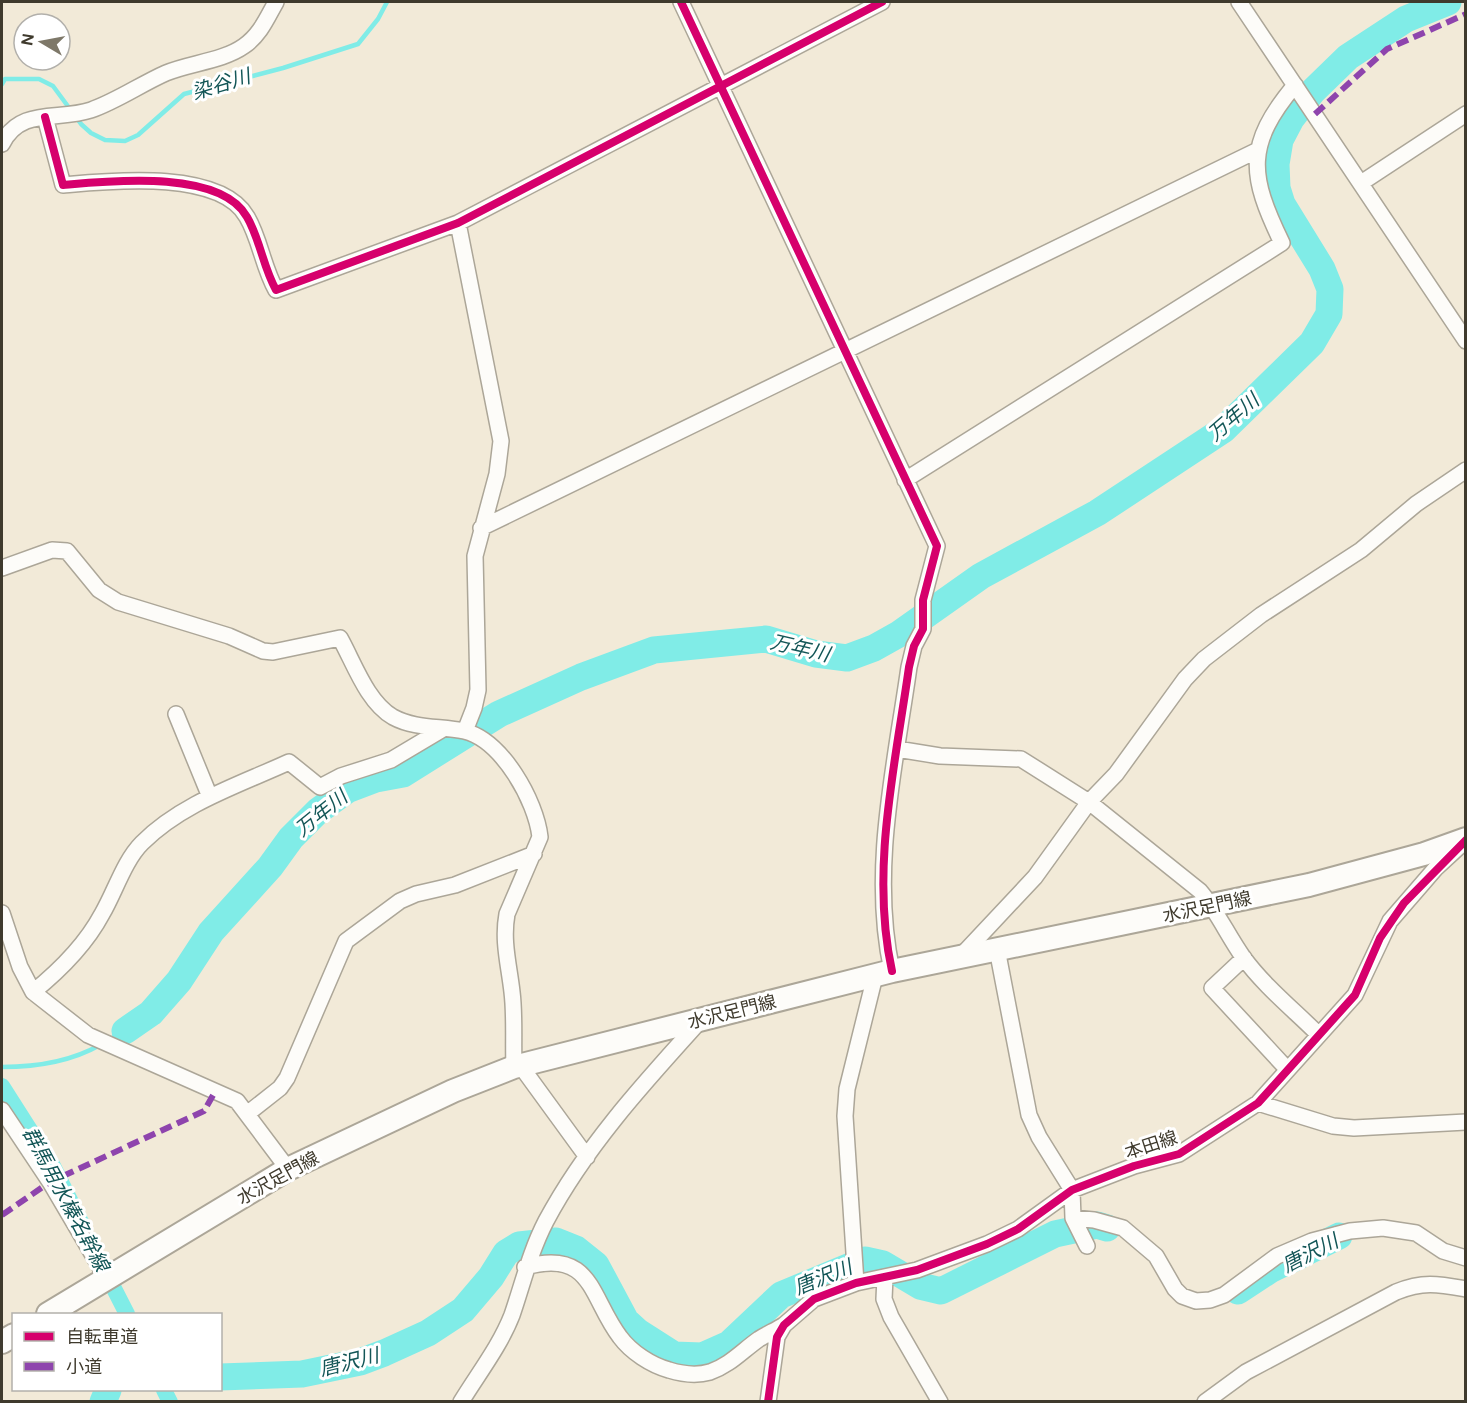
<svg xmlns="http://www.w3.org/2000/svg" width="1467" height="1403" viewBox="0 0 1467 1403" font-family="'DM Sans','Noto Sans JP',sans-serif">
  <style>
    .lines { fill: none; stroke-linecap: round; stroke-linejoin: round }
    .stream { stroke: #80ece7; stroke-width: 4.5 }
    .canal { stroke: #80ece7; stroke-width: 16 }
    .river { stroke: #80ece7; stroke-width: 27 }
    .street-casing { stroke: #aca698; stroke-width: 18 }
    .secondary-casing { stroke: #aca698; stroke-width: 26 }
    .street { stroke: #fdfcf9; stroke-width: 15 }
    .secondary { stroke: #fdfcf9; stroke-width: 22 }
    .quiet { stroke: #8e44ad; stroke-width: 6; stroke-dasharray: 12 6; stroke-linecap: butt }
    .cycleway-casing { stroke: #fff; stroke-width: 11 }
    .cycleway { stroke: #d6006c; stroke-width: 8 }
    .labels { text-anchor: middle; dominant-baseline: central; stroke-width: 6; stroke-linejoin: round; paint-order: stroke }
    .street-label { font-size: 18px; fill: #3f3a2d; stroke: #fff }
    .water-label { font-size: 20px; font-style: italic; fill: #135657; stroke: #fff }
  </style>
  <rect width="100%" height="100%" fill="#f2ead8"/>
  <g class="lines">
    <path class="stream" d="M2 84 5 79H39L53 86 81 124 91 133 105 140 125 141 138 135 184 94 283 68 358 44 378 19 387 2
      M107 1041 125 1031
      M2 1067C36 1067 70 1062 100 1045"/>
    <path class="canal" d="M2 1086 53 1166 84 1228
      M103 1267 127 1314
      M164 1390 170 1402"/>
    <path class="river" d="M125 1031 151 1013 179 981 211 932 270 867 291 838 318 811 347 790 376 779 403 774 499 714 581 677 654 650 766 639 816 654 847 658 874 648 899 634 981 576 1097 513 1223 430 1312 343 1329 314 1330 289 1322 269 1282 204 1277 188 1276 164 1280 140 1291 119 1313 91 1348 57 1406 19 1448 2
      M1238 1291 1270 1270 1339 1236
      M220 1377 302 1374 360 1362 384 1353 428 1333 463 1310 491 1277 506 1253 519 1245 556 1241 576 1249 596 1265 626 1321 638 1332 674 1355 702 1356 729 1344 781 1295 865 1260 883 1264 920 1286 941 1291 1055 1234 1097 1225 1107 1228
      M103 1402 108 1390"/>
    <defs>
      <path id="street" d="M681 2 937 546 923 600V629L914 646 909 667C895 766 870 871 892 971
        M1239 2 1466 341
        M45 117 63 185C109 181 220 169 247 217 260 239 263 267 276 290L458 223 882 2
        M2 144C20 107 58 121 91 110 117 101 141 84 166 73 190 63 223 61 244 46 260 35 267 18 276 2
        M1361 183 1466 114
        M458 223 501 441 497 474 475 556 478 690 474 708 465 731
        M905 480 1282 243C1249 175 1245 145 1295 85
        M481 528 1258 150
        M2 568 52 550 67 551 99 590 118 602 229 636 263 651 273 652 340 638C354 663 367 702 393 717 415 729 441 726 464 731 502 740 536 801 540 837L507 914C502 941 509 965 512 992 515 1016 513 1042 514 1067
        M176 714 210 797
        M897 749 940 756 1021 759 1089 802 1200 891C1217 911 1228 936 1243 957 1264 986 1294 1010 1319 1035
        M2 913 20 967 33 992 88 1035 237 1101 288 1169
        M997 949 1029 1115 1039 1137 1072 1190 1073 1218 1087 1246
        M961 956 1035 877 1089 802 1116 774 1185 679 1204 659 1261 615 1361 550 1416 504 1466 470
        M1244 958 1212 988 1287 1069
        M33 992C59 971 86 944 102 914 115 892 124 861 142 843 182 803 239 785 289 762L320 787 341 776 391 760 443 729
        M520 1065 587 1157
        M1258 1103 1333 1126 1354 1128 1466 1122
        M2 1110 50 1182 107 1279
        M247 1114 280 1088 287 1078 346 941 400 901 416 894 455 885 534 854
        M1073 1218 1094 1220 1123 1228 1156 1256 1175 1289 1182 1296 1196 1301 1210 1300 1224 1295 1277 1256 1312 1241 1350 1231 1383 1228 1416 1233 1443 1251 1466 1258
        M525 1267C593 1248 590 1298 620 1337 631 1352 651 1365 669 1370 682 1374 696 1376 710 1372 730 1365 742 1351 759 1339 767 1334 776 1330 784 1325
        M885 1277 884 1299 891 1317 940 1402
        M856 1283 845 1116 847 1089 875 976
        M461 1402C478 1374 500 1346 512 1315 523 1283 530 1252 546 1221 586 1146 644 1083 701 1020
        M768 1402 777 1337 784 1325 814 1299 856 1283 917 1270 987 1244 1018 1229 1072 1190 1134 1166 1179 1154 1258 1103 1355 995 1390 921 1435 869 1462 844
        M1205 1402 1246 1372 1396 1292C1423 1281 1438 1284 1466 1289"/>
      <path id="secondary" d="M48 1314 288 1169 453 1091 514 1067 892 971 1309 885 1424 854 1466 839
        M2 1342 14 1335"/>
    </defs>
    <use href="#street" class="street-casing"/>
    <use href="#secondary" class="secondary-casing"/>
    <use href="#street" class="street"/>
    <use href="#secondary" class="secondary"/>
    <path class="quiet" d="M1315 114 1387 49 1466 14
      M2 1215 50 1182 204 1111 216 1090"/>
    <defs>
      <path id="cycleway" d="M681 2 937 546 923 600V629L914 646 909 667C895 766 870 871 892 971
        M45 117 63 185C109 181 220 169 247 217 260 239 263 267 276 290L458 223 882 2
        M768 1402 777 1337 784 1325 814 1299 856 1283 917 1270 987 1244 1018 1229 1072 1190 1134 1166 1179 1154 1258 1103 1355 995 1380 938 1404 903 1466 840"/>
    </defs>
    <use href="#cycleway" class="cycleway-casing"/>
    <use href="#cycleway" class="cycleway"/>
  </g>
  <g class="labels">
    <g class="street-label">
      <text transform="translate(1207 907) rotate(-12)">水沢足門線</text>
      <text transform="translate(732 1012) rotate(-14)">水沢足門線</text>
      <text transform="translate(1151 1145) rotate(-18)">本田線</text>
      <text transform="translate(278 1178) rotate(-29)">水沢足門線</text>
    </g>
    <g class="water-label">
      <text transform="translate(221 84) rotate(-17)">染谷川</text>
      <text transform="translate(1233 417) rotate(-41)">万年川</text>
      <text transform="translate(800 648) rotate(13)">万年川</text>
      <text transform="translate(321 813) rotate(-39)">万年川</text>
      <text transform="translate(66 1199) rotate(62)">群馬用水榛名幹線</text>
      <text transform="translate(1310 1253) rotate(-27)">唐沢川</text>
      <text transform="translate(823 1277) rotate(-22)">唐沢川</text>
      <text transform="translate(349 1362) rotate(-14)">唐沢川</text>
    </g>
  </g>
  <rect width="1467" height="1403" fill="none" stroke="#3f3a2d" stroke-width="6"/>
  <rect x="12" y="1313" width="210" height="78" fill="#ffffff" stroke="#b2b0ab" stroke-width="1.5"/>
  <rect x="24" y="1332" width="30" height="9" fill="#d6006c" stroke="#b2b0ab" stroke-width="1.5"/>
  <text x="66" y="1343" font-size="18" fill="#3f3a2d">自転車道</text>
  <rect x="24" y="1362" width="30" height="9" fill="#8e44ad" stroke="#b2b0ab" stroke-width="1.5"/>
  <text x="66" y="1373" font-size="18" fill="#3f3a2d">小道</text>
  <g transform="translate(42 42) rotate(280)"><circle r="28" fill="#ffffff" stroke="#b2b0ab" stroke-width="1.5"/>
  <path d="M0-4.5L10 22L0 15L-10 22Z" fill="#7e7869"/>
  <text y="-9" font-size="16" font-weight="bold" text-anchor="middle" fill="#3f3a2d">N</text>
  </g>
</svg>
